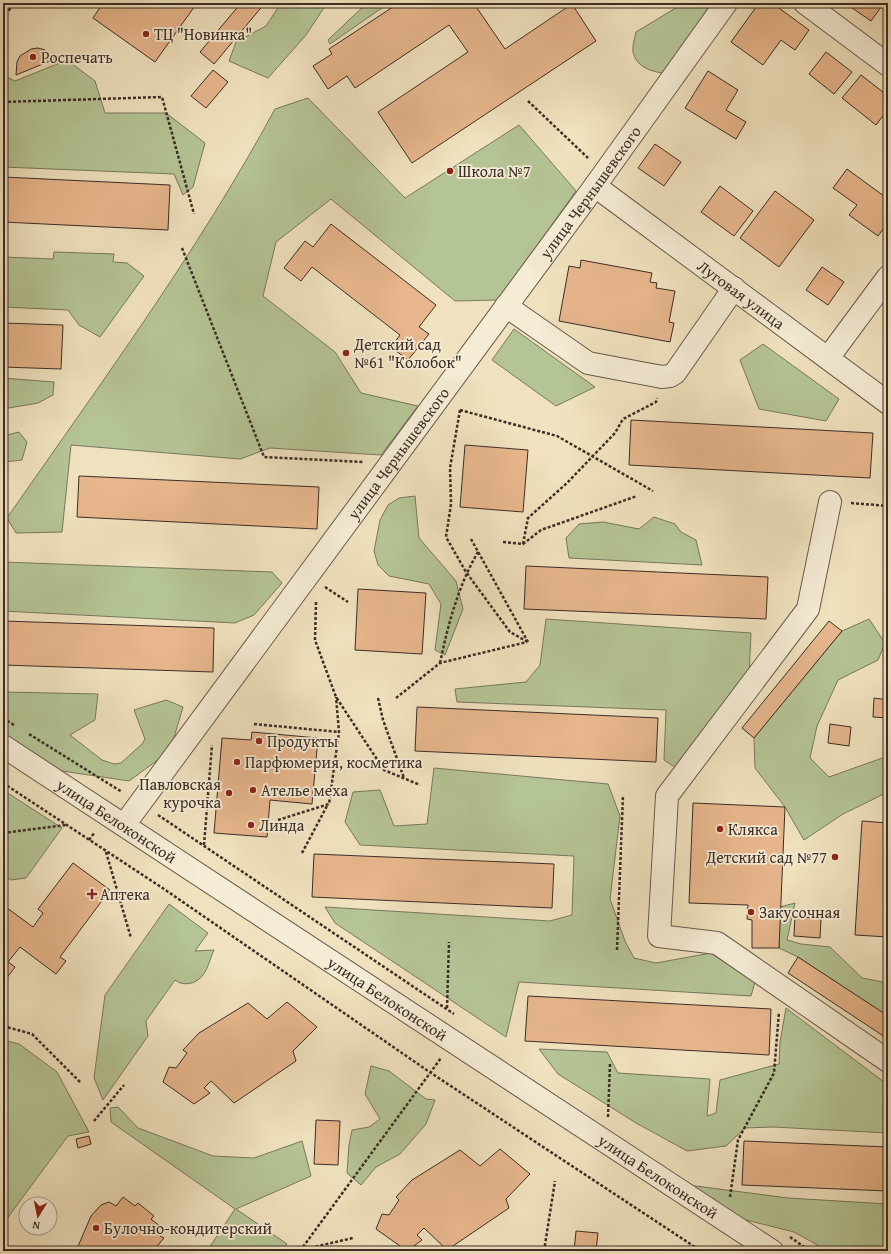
<svg xmlns="http://www.w3.org/2000/svg" width="891" height="1254" viewBox="0 0 891 1254" font-family="'Gentium Book Plus',serif">
  <style>
    .green { fill: #b5c495; stroke: #78785e }
    .building { fill: #e7b68c; stroke: #3c2d27 }
    .lines { fill: none; stroke-linecap: round; stroke-linejoin: round }
    .minor-casing { stroke: #695a4d; stroke-width: 24 }
    .path { stroke: #3c2d27; stroke-width: 2.5; stroke-dasharray: 3 2; stroke-linecap: butt }
    .minor { stroke: #f5ecd5; stroke-width: 22 }
    .poi-dot { fill: #8f2418; stroke: #f5ecd5; stroke-width: 1.5 }
    .labels { text-anchor: middle; dominant-baseline: central; stroke-width: 3.5; stroke-linejoin: round; paint-order: stroke }
    .poi-label { font-size: 16px; fill: #3c2d27; stroke: #f5ecd5; text-anchor: start }
    .street-label { font-size: 16px; fill: #3c2d27; stroke: #f5ecd5 }
  </style>
  <rect width="100%" height="100%" fill="#f0e2be"/>
  <filter id="stains"><feTurbulence type="fractalNoise" baseFrequency=".005" numOctaves="4"/><feColorMatrix values="0 0 0 0 .2 0 0 0 0 .09 0 0 0 0 .02 0 0 0 .5 -.17"/></filter>
  <radialGradient id="worn" r=".72"><stop offset=".6" stop-color="#630" stop-opacity="0"/><stop offset="1" stop-color="#630" stop-opacity=".3"/></radialGradient>
  <path class="green" d="M281 3H327L306 35 268 78 229 61 236 42 266 26Z
    M367 3H389L330 44 328 40Z
    M684 3H719L662 73C649 71 636 66 633 52 632 46 635 38 636 32Z
    M67 60 95 81 105 113H166L205 143 193 187 183 195 174 174 3 167V75L15 81Z
    M308 98 405 198 519 125 576 191 498 300 455 301 331 199 276 242 263 296 335 352 361 393 418 406 381 455 270 448 240 459 71 445 62 532 16 533 7 518C100 384 197 253 275 109Z
    M54 252 114 254 113 262 127 263 144 276 100 337 79 325 68 310 3 307V257L53 259Z
    M514 329 595 387 556 406 492 360Z
    M763 344 839 399 826 421 759 409 740 360Z
    M3 378 54 382 53 395 38 403 3 409Z
    M19 432 27 442 22 460 3 462V436Z
    M415 496 419 538 456 581 463 609 445 655 435 650 441 604 429 584 389 576 378 565 374 551 380 520 388 505 399 498Z
    M654 517 675 524 681 532 696 540 702 565 569 558 566 538 579 524 603 522 639 529Z
    M3 562 272 572 282 583 254 615 235 623 3 611Z
    M546 619 751 633 749 676 676 768 664 760 666 710 457 702 455 689 526 682 540 665Z
    M869 619 885 643 878 660 838 680 817 726 810 758 829 777 888 756V792L843 814 804 840 785 807 755 768 754 738 842 631Z
    M3 692 98 694 95 720 70 735 102 760 114 764 121 763 142 744 145 739 134 710 166 700 183 707 170 751 129 781 62 771 3 733Z
    M434 768 608 784 620 816 610 899 625 941 634 958 656 963 711 953 755 982 751 996 519 982 506 1037 335 923 325 907 550 921 572 915 574 856 360 845 345 822 353 792 380 790 394 826 427 824Z
    M3 790 62 828 26 878 11 880 3 875Z
    M795 903 787 940 801 944 830 947 862 978 888 983V1016L798 957 779 948 780 907Z
    M169 904 208 933 195 951 214 950C210 958 208 970 202 976 195 985 182 986 175 980L146 1021 148 1036 103 1100 94 1078 105 995Z
    M786 1008 888 1085V1133L773 1127 745 1128 726 1146 687 1151 636 1123 558 1074 539 1049 607 1052 618 1073 710 1079 707 1116 716 1113 720 1080 779 1064 780 1042Z
    M3 1040 19 1044 57 1072 89 1132 68 1136 3 1224Z
    M371 1066 389 1071 426 1099 435 1100 426 1124 400 1154 376 1167 361 1185 347 1173 349 1145 352 1130 369 1127 380 1119 365 1094Z
    M118 1107 138 1128 213 1156 254 1158 302 1141 311 1176 236 1209 287 1244 282 1251H207L235 1209 111 1122 110 1108Z
    M688 1185 788 1198 888 1204V1251H828L794 1232 722 1214Z"/>
  <path class="building" d="M103 3H197L155 62 93 18Z
    M241 3H265L214 64 200 52Z
    M399 3H484L477 8 505 49 572 4 596 41 412 163 378 112 468 52 449 25 355 88 347 76 328 89 313 66 332 54 329 49Z
    M759 3H772L809 30 795 50 781 40 763 65 731 42Z
    M845 3H884L871 21Z
    M38 48 45 50 55 59 16 75 17 62 20 56 31 49Z
    M826 52 852 72 834 94 809 74Z
    M213 70 228 82 206 108 191 96Z
    M708 71 738 90 726 110 746 122 736 139 685 108Z
    M861 75 888 96V109L876 125 842 98Z
    M655 144 681 162 664 186 638 168Z
    M847 169 888 199V222L878 236 849 215 857 205 833 188Z
    M3 177 170 185 168 230 3 222Z
    M720 186 753 211 734 236 701 212Z
    M775 191 814 220 779 267 740 238Z
    M331 224 436 305 419 327 429 334 408 360 391 347 400 335 312 267 301 281 284 268 305 241 313 247Z
    M581 260 652 273 650 282 657 283 656 288 675 291 669 322 674 323 670 342 559 321 569 266 580 268Z
    M822 267 844 282 828 305 806 290Z
    M3 323 63 325 61 369 3 367Z
    M631 420 873 433 870 478 629 465Z
    M465 445 528 450 523 512 460 507Z
    M79 476 319 487 317 529 77 517Z
    M526 566 768 577 766 619 524 609Z
    M358 589 426 593 422 654 355 650Z
    M3 621 214 628 213 672 3 665Z
    M829 621 842 631 754 738 742 728Z
    M874 698 888 700V718L873 717Z
    M417 707 658 718 656 762 415 751Z
    M830 724 851 727 849 746 828 743Z
    M252 732 318 738 312 804 270 800 267 837 214 833 222 738 251 740Z
    M693 803 785 807 779 948H752V920L747 919 748 905 689 903Z
    M862 821 888 823V937L855 935Z
    M314 854 554 864 552 908 312 897Z
    M73 863 110 890 60 957 66 961 56 974 20 947 8 962 15 967 3 983V905L33 927 43 913 38 909Z
    M795 916 821 919 820 938 794 936Z
    M798 957 888 1016V1039L788 973Z
    M528 996 771 1009 769 1055 525 1041Z
    M287 1002 317 1027 293 1051 296 1061 234 1103 211 1081 204 1088 210 1093 194 1104 163 1082 169 1067 176 1068 187 1053 183 1050 199 1033 248 1003 267 1019Z
    M316 1120 340 1121 338 1165 314 1164Z
    M89 1136 91 1144 78 1148 76 1139Z
    M744 1141 888 1147V1191L742 1185Z
    M500 1149 530 1174 506 1199 509 1208 447 1250 424 1228 417 1235 422 1240 407 1251 376 1229 382 1214 389 1215 399 1200 396 1197 412 1180 460 1150 480 1166Z
    M123 1197 135 1206 138 1203 154 1216 151 1219 165 1230 160 1236 164 1238 153 1251H76L91 1216 101 1205 109 1202 116 1206Z
    M576 1231 598 1233 596 1251H574Z"/>
  <g class="lines">
    <defs>
      <g id="minor">
        <path d="M805 3 888 65"/>
        <path id="s1" d="M595 186 888 403"/>
        <path d="M506 306 588 363 662 377 670 376 675 373 734 288"/>
        <path d="M828 358 888 277"/>
        <path d="M830 502 808 609 667 796 659 936 717 943 888 1061"/>
        <path id="s2" d="M3 746 772 1251"/>
        <path id="s3" d="M124 825 595 186 726 3"/>
      </g>
    </defs>
    <use href="#minor" class="minor-casing"/>
    <path class="path" d="M3 19 14 3
      M528 101 588 158
      M3 102 162 97 194 214
      M182 248 264 457 364 462
      M460 410 450 468 451 504 446 537 466 572 510 632 528 642
      M460 410 557 436 653 491
      M851 503 888 506
      M471 539 528 642
      M503 542 523 544 541 530 637 496
      M523 544 528 518 567 483 615 433 623 419 656 402 657 398
      M325 587 348 602
      M316 602 315 640 336 697 384 770 420 785
      M440 663C448 625 458 586 478 552
      M378 698 383 720 404 778
      M396 698 440 663 527 642
      M3 718 14 725
      M254 724 339 732
      M29 734 122 792
      M3 783 164 889 431 1073 701 1251
      M158 815 454 1014
      M278 820 329 804 339 732 336 697
      M3 833 66 825
      M89 840 95 832
      M204 845 212 745
      M106 852 131 938
      M302 853 328 804
      M617 950 623 795
      M447 1008 449 942
      M3 1026 32 1034 80 1082
      M608 1117 610 1064
      M94 1121 124 1085
      M730 1197 738 1140 774 1073 779 1012
      M790 1237 810 1251
      M301 1250 353 1238
      M300 1251 441 1058
      M544 1251 555 1181"/>
    <use href="#minor" class="minor"/>
  </g>
  <g class="poi-dot">
    <circle cx="146" cy="34" r="4"/>
    <circle cx="33" cy="57" r="4"/>
    <circle cx="450" cy="171" r="4"/>
    <circle cx="346" cy="353" r="4"/>
    <circle cx="259" cy="741" r="4"/>
    <circle cx="237" cy="762" r="4"/>
    <circle cx="253" cy="790" r="4"/>
    <circle cx="229" cy="793" r="4"/>
    <circle cx="251" cy="825" r="4"/>
    <circle cx="720" cy="829" r="4"/>
    <circle cx="835" cy="857" r="4"/>
    <path d="M90 888h4v4h4v4h-4v4h-4v-4h-4v-4h4z"/>
    <circle cx="751" cy="912" r="4"/>
    <circle cx="96" cy="1228" r="4"/>
  </g>
  <g class="labels">
    <g class="poi-label">
      <text x="154" y="34">ТЦ "Новинка"</text>
      <text x="41" y="57">Роспечать</text>
      <text x="458" y="171">Школа №7</text>
      <text x="354" y="344">Детский сад<tspan x="354" dy="18">№61 "Колобок"</tspan></text>
      <text x="267" y="741">Продукты</text>
      <text x="245" y="762">Парфюмерия, косметика</text>
      <text x="221" y="784" text-anchor="end">Павловская<tspan x="221" dy="18">курочка</tspan></text>
      <text x="261" y="790">Ателье меха</text>
      <text x="259" y="825">Линда</text>
      <text x="728" y="829">Клякса</text>
      <text x="827" y="857" text-anchor="end">Детский сад №77</text>
      <text x="100" y="894">Аптека</text>
      <text x="759" y="912">Закусочная</text>
      <text x="104" y="1228">Булочно-кондитерский</text>
    </g>
    <g class="street-label">
      <text stroke="none"><textPath href="#s3" startOffset="786">улица Чернышевского</textPath></text>
      <text stroke="none"><textPath href="#s1" startOffset="182">Луговая улица</textPath></text>
      <text stroke="none"><textPath href="#s3" startOffset="462">улица Чернышевского</textPath></text>
      <text stroke="none"><textPath href="#s2" startOffset="136">улица Белоконской</textPath></text>
      <text stroke="none"><textPath href="#s2" startOffset="460">улица Белоконской</textPath></text>
      <text stroke="none"><textPath href="#s2" startOffset="784">улица Белоконской</textPath></text>
    </g>
  </g>
  <rect width="891" height="1254" fill="none" stroke="#f0e2be" stroke-width="16"/>
  <rect x="4" y="4" width="883" height="1246" fill="none" stroke="#3c2d27" stroke-width="2"/>
  <rect x="8" y="8" width="875" height="1238" fill="none" stroke="#3c2d27"/>
  <g transform="translate(38 1216) rotate(190)"><circle r="19" fill="#f5ecd5" stroke="#aba08f"/>
  <path d="M0-3L7 15L0 10L-7 15Z" fill="#8f2418"/>
  <text y="-6" font-size="11" font-weight="bold" text-anchor="middle" fill="#3c2d27">N</text>
  </g>
  <rect width="100%" height="100%" filter="url(#stains)"/>
  <rect width="100%" height="100%" fill="url(#worn)"/>
</svg>
